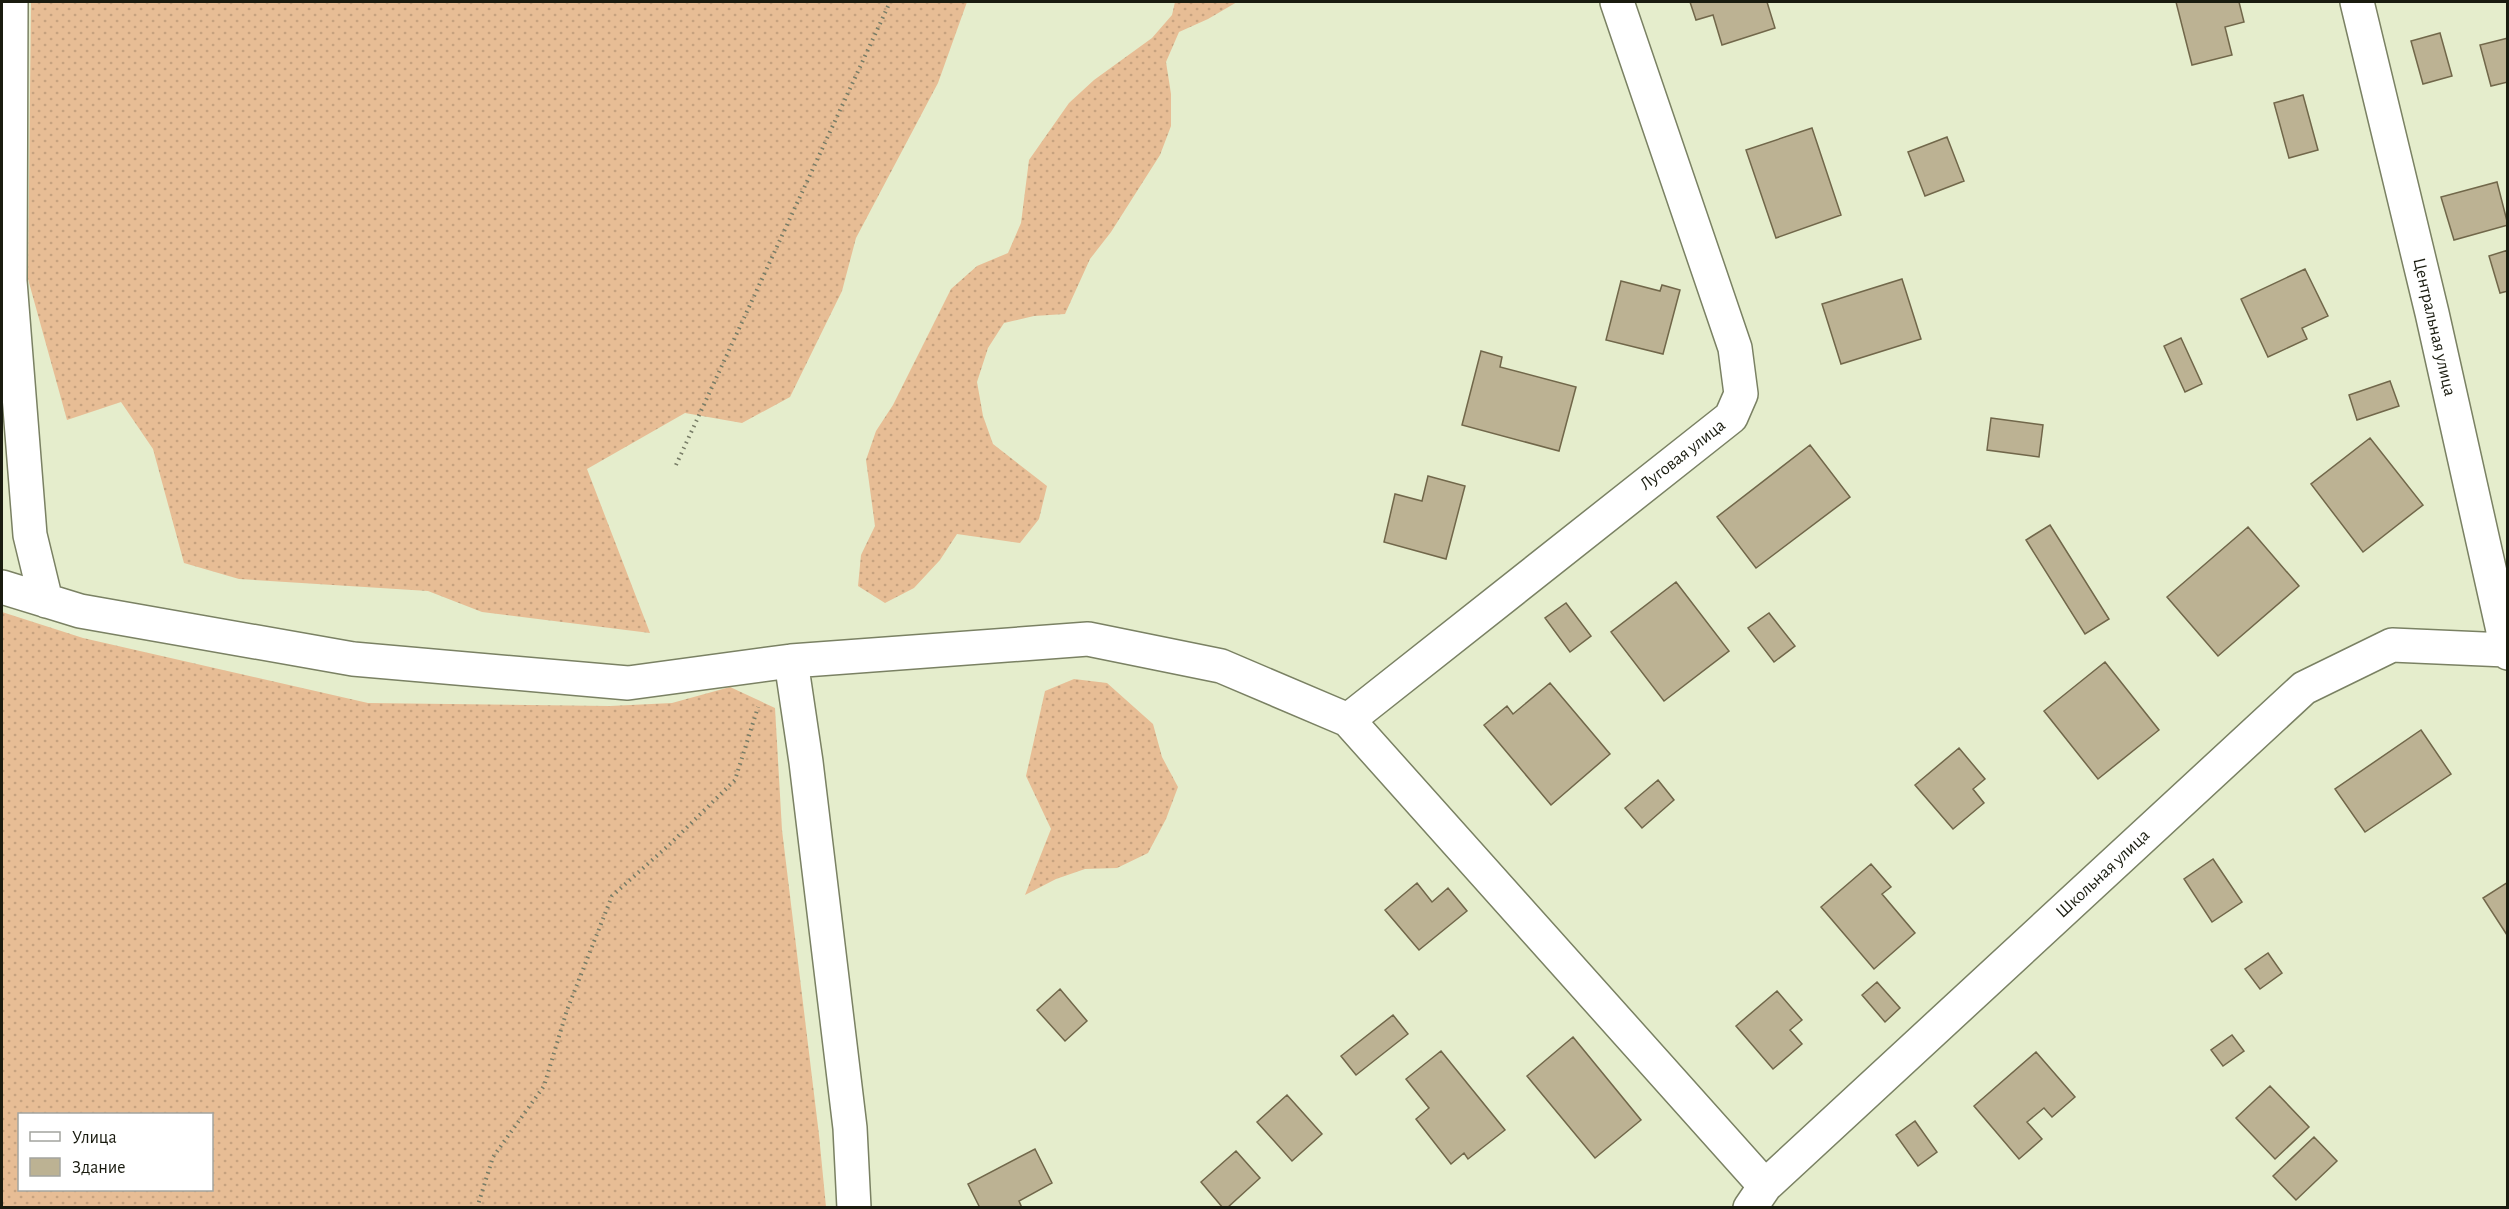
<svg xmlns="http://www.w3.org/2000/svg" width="2509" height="1209" viewBox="0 0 2509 1209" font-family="'Alegreya Sans',sans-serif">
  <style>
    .grass { fill: url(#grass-dots); fill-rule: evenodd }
    .building { fill: #bcb293; stroke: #71674a; stroke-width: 1.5 }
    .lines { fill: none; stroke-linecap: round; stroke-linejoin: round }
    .minor-casing { stroke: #7a8163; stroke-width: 36 }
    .path { stroke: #777c66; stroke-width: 4; stroke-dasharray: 1.5 4.5; stroke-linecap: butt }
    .minor { stroke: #fff; stroke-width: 33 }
    .labels { text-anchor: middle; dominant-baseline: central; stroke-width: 6; stroke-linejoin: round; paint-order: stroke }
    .street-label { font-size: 18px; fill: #191b0f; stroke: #fff }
  </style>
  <defs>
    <pattern id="grass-dots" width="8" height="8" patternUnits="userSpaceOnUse" patternTransform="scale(1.5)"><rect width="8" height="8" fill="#e7bd95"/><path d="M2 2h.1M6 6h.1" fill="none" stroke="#c6a27f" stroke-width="1.8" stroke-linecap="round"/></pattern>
  </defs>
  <rect width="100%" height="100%" fill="#e5edcc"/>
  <path class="grass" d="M31 2H967L938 83 856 238 842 291 790 397 742 423 685 413 587 469 650 633 482 612 428 591 239 579 184 563 153 449 121 402 67 420 28 279Z
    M1175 2H1237L1208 19 1179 32 1166 62 1171 94V126L1160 155 1111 232 1090 259 1065 314 1034 316 1004 323 988 348 977 382 983 416 993 444 1047 486 1039 519 1020 543 957 534 940 560 914 588 885 603 858 586 861 555 875 526 866 460 876 431 893 405 951 289 977 266 1008 253 1021 223 1029 160 1069 103 1094 80 1152 38 1172 15Z
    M2 612 83 638 368 703 610 706 672 703 730 687 775 708 782 830 819 1135 826 1207H2ZM20 1114H212V1190H20Z
    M1074 679 1107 683 1153 724 1162 757 1178 787 1166 819 1148 853 1117 868 1085 869 1056 879 1025 895 1051 829 1026 776 1045 691Z"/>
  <path class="building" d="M1690 2H1767L1775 28 1722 45 1713 15 1696 20Z
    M2176 2H2239L2244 22 2225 27 2232 55 2192 65Z
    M2440 33 2452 76 2423 84 2411 41Z
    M2508 38V82L2491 86 2480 45Z
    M2303 95 2318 150 2289 158 2274 103Z
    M1812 128 1841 215 1776 238 1746 150Z
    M1947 137 1964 181 1925 196 1908 152Z
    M2497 182 2508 225 2454 240 2441 197Z
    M2508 250V291L2500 293 2489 256Z
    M2305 269 2328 316 2302 328 2307 339 2268 357 2241 299Z
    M1902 279 1921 339 1841 364 1822 304Z
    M1621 281 1660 291 1662 285 1680 290 1663 354 1606 340Z
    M2181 338 2202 384 2185 392 2164 346Z
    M1481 351 1502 357 1500 367 1576 387 1559 451 1462 425Z
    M2390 381 2399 406 2357 420 2349 395Z
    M1991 418 2043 425 2039 457 1987 450Z
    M2370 438 2423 505 2363 552 2311 484Z
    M1810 445 1850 497 1756 568 1717 517Z
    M1428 476 1465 486 1446 559 1384 542 1395 494 1422 501Z
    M2050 525 2109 619 2085 634 2026 540Z
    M2248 527 2299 586 2218 656 2167 597Z
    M1676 582 1729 651 1664 701 1611 632Z
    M1566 603 1591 636 1570 652 1545 618Z
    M1769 613 1795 646 1774 662 1748 628Z
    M2105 662 2159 730 2098 779 2044 711Z
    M1550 683 1610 754 1551 805 1484 725 1507 706 1513 714Z
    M2421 730 2451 774 2365 832 2335 789Z
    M1959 748 1985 779 1973 789 1984 803 1953 829 1915 785Z
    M1658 780 1674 800 1642 828 1625 808Z
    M2213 859 2242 902 2212 922 2184 879Z
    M1871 864 1891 887 1882 894 1915 933 1874 969 1821 907Z
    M2508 882V934L2507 935 2483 898Z
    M1417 883 1432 902 1448 888 1467 911 1419 950 1385 910Z
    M2268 953 2282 973 2260 989 2245 969Z
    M1877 982 1900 1008 1885 1022 1862 995Z
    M1060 989 1087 1021 1065 1041 1037 1010Z
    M1777 991 1802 1020 1790 1030 1802 1044 1773 1069 1736 1026Z
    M1393 1015 1408 1034 1356 1075 1341 1056Z
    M2232 1035 2244 1051 2223 1066 2211 1050Z
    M1573 1037 1641 1120 1595 1158 1527 1076Z
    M1441 1051 1505 1130 1468 1159 1464 1153 1451 1164 1416 1119 1429 1108 1406 1079Z
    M2036 1052 2075 1097 2052 1117 2044 1108 2027 1122 2042 1139 2019 1159 1974 1106Z
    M2270 1086 2309 1127 2275 1159 2236 1118Z
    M1287 1095 1322 1134 1292 1161 1257 1122Z
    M1915 1121 1937 1152 1918 1166 1896 1135Z
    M2314 1137 2337 1161 2296 1200 2273 1176Z
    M1035 1149 1052 1183 1019 1201 1022 1208H980L968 1184Z
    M1236 1151 1260 1178 1227 1208H1223L1201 1182Z"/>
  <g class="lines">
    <defs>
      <path id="minor" d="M11 2 10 281 30 535 46 601
        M2357 2 2432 313 2508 653
        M2 587 80 611 353 659 628 683 791 661 1088 639 1221 666 1348 720 1765 1186
        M791 661 806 762 850 1128 854 1208
        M1348 720 1731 417 1741 394 1735 348 1617 2
        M1750 1208 1765 1186 2304 688 2392 645 2506 650"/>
    </defs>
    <use href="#minor" class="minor-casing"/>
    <path class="path" d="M676 465 890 2
      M477 1208 493 1157 544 1086 567 1010 612 896 668 846 735 780 758 707"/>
    <use href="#minor" class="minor"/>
  </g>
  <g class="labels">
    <g class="street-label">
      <text transform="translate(2434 327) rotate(77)">Центральная улица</text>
      <text transform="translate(1683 455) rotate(-38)">Луговая улица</text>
      <text transform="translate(2103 874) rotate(-43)">Школьная улица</text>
    </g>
  </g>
  <rect width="2509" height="1209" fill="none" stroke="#191b0f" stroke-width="6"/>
  <rect x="18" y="1113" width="195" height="78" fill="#ffffff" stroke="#a3a49f" stroke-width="1.5"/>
  <rect x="30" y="1132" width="30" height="9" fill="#ffffff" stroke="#a3a49f" stroke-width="1.5"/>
  <text x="72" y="1143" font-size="18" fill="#191b0f">Улица</text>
  <rect x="30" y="1158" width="30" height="18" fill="#bcb293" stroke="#a3a49f" stroke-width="1.5"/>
  <text x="72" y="1173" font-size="18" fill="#191b0f">Здание</text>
</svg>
